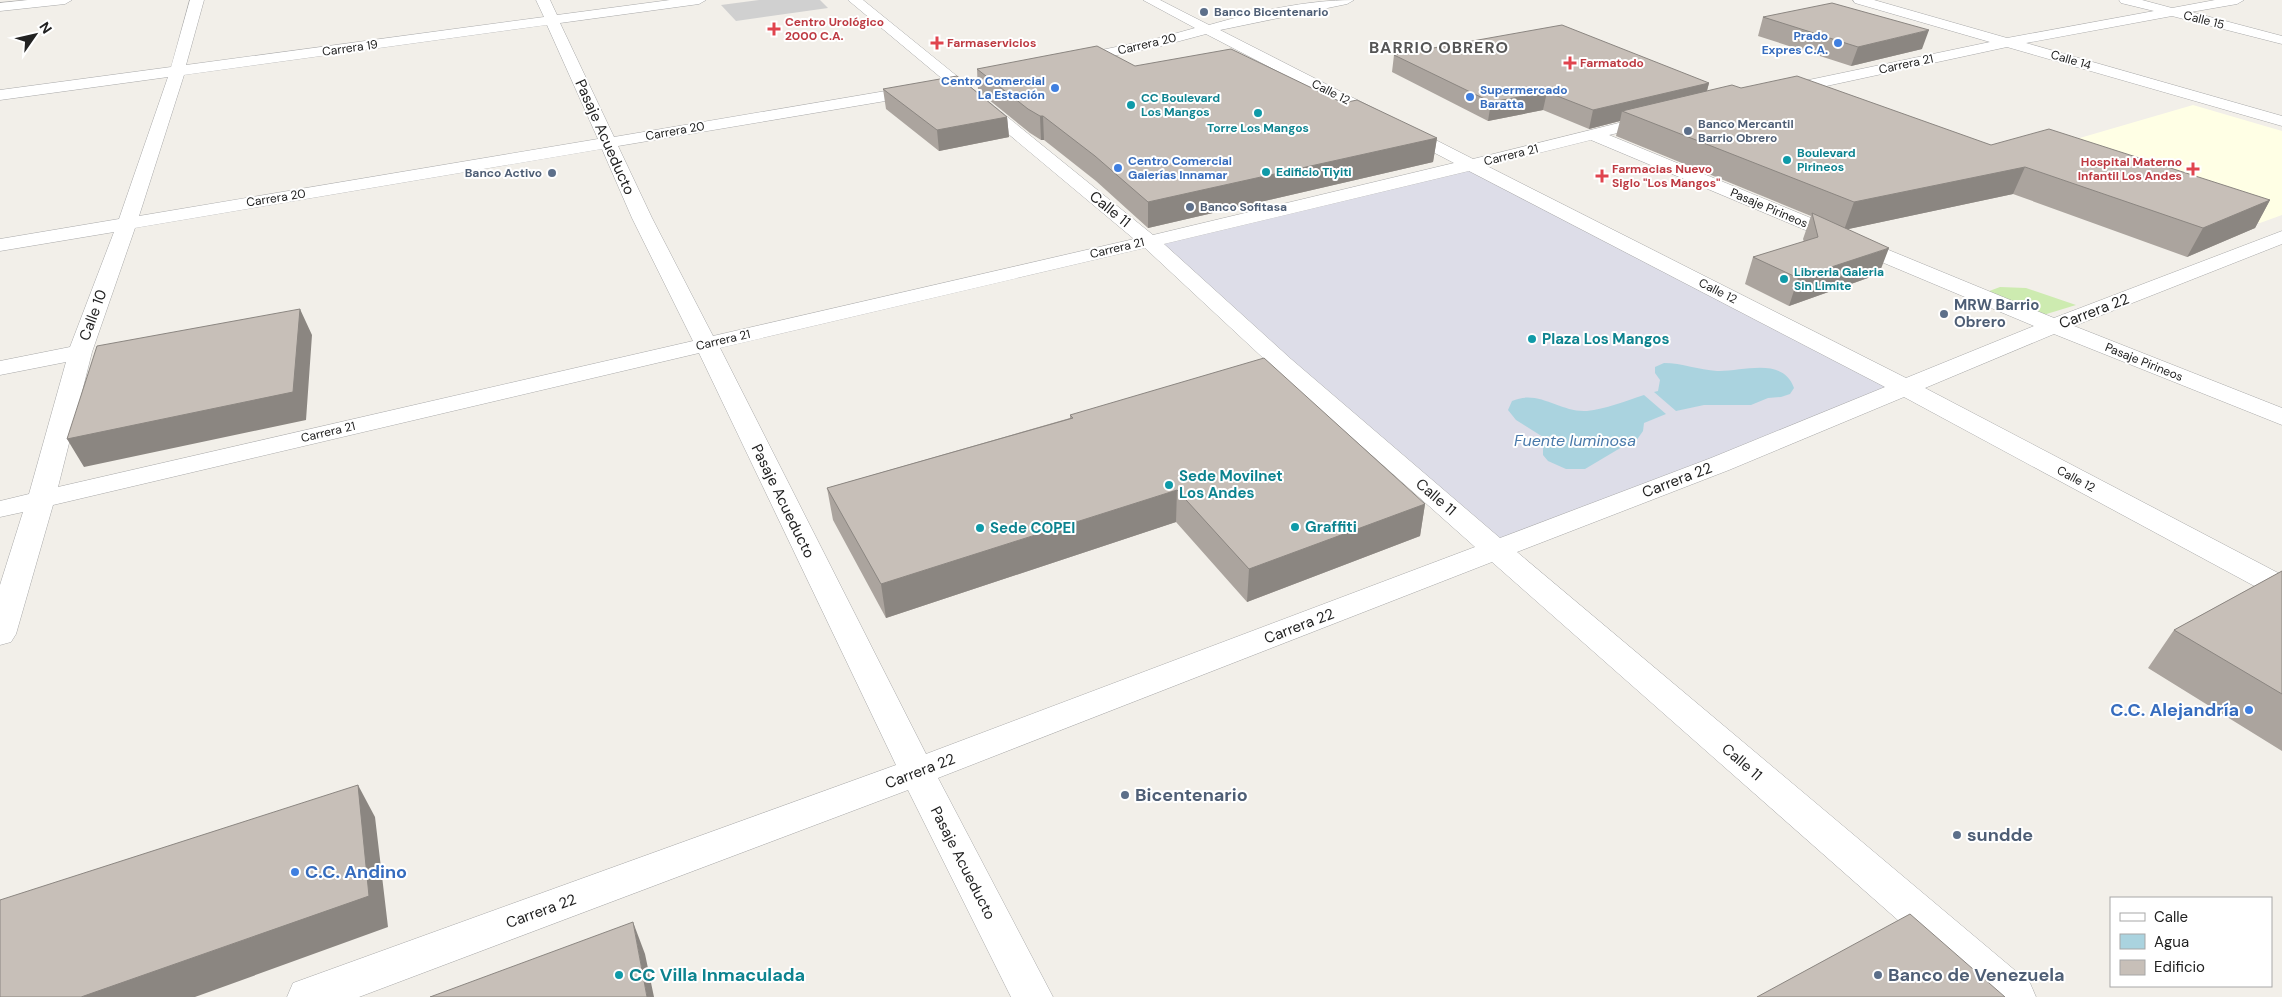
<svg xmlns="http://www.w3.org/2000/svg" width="2282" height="997" viewBox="0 0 2282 997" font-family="'DM Sans',sans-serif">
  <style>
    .education { fill: #ffffe5 }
    .religious { fill: #d0d0d0 }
    .grass { fill: #cdebb0 }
    .plaza { fill: #dddde8 }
    .water { fill: #aad3df }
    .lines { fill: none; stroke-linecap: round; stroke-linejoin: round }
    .minor-casing { stroke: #a9a9a9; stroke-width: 1 }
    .minor { fill: #fff; fill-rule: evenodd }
    .wall { fill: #aba49e }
    .shaded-wall { fill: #8b8681 }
    .building { fill: #c7bfb8; stroke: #8b8681 }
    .service-dot { fill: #5c6f8a; stroke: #fff; stroke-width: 2 }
    .health-dot { fill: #e0444e; stroke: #fff; stroke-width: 2 }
    .shop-dot { fill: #3f7fe0; stroke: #fff; stroke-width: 2 }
    .culture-dot { fill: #0f9aa8; stroke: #fff; stroke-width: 2 }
    .labels { text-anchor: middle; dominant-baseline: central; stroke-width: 4; stroke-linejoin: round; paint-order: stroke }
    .far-service-label { font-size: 12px; font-weight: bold; fill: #4e5e75; stroke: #fff; text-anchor: start }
    .far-street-label { font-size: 12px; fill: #222; stroke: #fff }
    .far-health-label { font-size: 12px; font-weight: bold; fill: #be3a42; stroke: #fff; text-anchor: start }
    .far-shop-label { font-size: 12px; font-weight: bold; fill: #366cbe; stroke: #fff; text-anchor: end }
    .far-culture-label { font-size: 12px; font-weight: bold; fill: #0d838f; stroke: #fff; text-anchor: start }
    .street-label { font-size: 15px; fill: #222; stroke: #fff }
    .service-label { font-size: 15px; font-weight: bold; fill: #4e5e75; stroke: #fff; text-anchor: start }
    .culture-label { font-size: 15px; font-weight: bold; fill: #0d838f; stroke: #fff; text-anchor: start }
    .far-district-label { font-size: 16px; font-weight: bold; letter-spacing: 1px; fill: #555; stroke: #fff }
    .water-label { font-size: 16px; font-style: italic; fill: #4a7aab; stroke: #fff }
    .near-shop-label { font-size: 18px; font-weight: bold; fill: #366cbe; stroke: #fff; text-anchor: end }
    .near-service-label { font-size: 18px; font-weight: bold; fill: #4e5e75; stroke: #fff; text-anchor: start }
    .near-culture-label { font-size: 18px; font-weight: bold; fill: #0d838f; stroke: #fff; text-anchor: start }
  </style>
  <rect width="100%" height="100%" fill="#f2efe9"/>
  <path class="education" d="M2193 105 2282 131V215L2260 223 2042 149Z"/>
  <path class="religious" d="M759 0H820L828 8 736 21 721 5Z"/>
  <path class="grass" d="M2000 287 2026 288 2076 305 2040 316 1984 293Z"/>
  <path class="plaza" d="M1473 164 1904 387 1496 550 1149 241Z"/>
  <path class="water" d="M1664 363C1682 363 1699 370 1717 371 1742 372 1783 356 1794 388L1790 394 1781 397 1768 398 1751 405H1704L1676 411 1654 392 1658 391 1660 380 1655 373V367Z
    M1644 395 1666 414 1644 423 1643 431 1636 441 1622 447 1585 469H1566L1548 461 1543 455V437L1516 420 1508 410 1512 401C1539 389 1560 413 1587 411 1605 409 1626 401 1644 395Z"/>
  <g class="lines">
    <defs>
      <path id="minor" d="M28 0H72L65 4 0 11V3Z
        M190 0H204L186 65 544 17 536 0H550L557 15 670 0H706L699 4 560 23 614 137 921 85 927 87 929 90 927 93 921 95 618 146 652 218 713 336 1134 239 848 0H863L1153 235 1454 163 1206 34 1161 46 1073 64 1068 63 1066 60 1068 57 1159 38 1195 28 1143 0H1160L1209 25C1255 12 1305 0 1354 0L1347 4 1220 30 1473 159 1655 114 1661 115 1663 119 1661 123 1609 135 2054 318 2282 231V244L2074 326 2282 408V425L2054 334 1925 388 2282 575V598L2271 595 1904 397 1729 470 1517 552 2030 983 2036 997H1985L1492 562 938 778 1053 997H1011L908 790 359 997H287L293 983 896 765 699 353 53 505 16 634 11 642 0 645V585L23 512 0 517V501L29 494 66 362 0 375V361L70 347 114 232 0 251V239L119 219 168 77 0 100V90L171 67ZM547 25 598 139 139 216 184 75ZM1591 140 2034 326 1906 378 1487 166ZM602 149 632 218 693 341 58 487 92 352 135 228ZM1469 171 1885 387 1711 458 1500 538 1291 359 1164 244ZM1145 248 1275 369 1475 547 926 754 720 348Z
        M1853 0H1874L2007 38 2154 11 2121 3 2119 0H2142L2172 8 2215 0H2244L2237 4 2191 12 2282 36V44L2172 16 2026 43 2282 116V126L2007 47 1780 96 1774 94 1772 91 1774 88 1780 86 1990 42 1855 3Z"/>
    </defs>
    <use href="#minor" class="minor-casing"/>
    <use href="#minor" class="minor"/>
  </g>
  <path class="wall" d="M1763 17 1922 49 1851 66 1758 36Z
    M1394 55 1709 83 1707 91 1741 88 1991 145 2270 200 2255 228 2187 257 2013 194 1848 229 1879 274 1789 306 1745 284 1753 257 1804 242 1803 239 1811 216 1616 136 1620 121 1589 129 1543 110 1488 121 1392 72Z
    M1135 66 1343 103 1437 138 1433 162 1148 228 1096 181 1044 140H1041L1030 133 978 91 977 69Z
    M883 89 1007 117 1009 137 939 151 886 109Z
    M1070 415 1425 504 1420 536 1247 602 1176 522 886 618 833 520 827 488 1070 418Z
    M2282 571V751L2148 668 2174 630Z"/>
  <path class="shaded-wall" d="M1929 30 1922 49 1851 66 1858 47Z
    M1709 83 1704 101 1622 111 1620 121 1589 129 1593 110Z
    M1547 92 1543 110 1488 121 1491 102Z
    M1040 116H1043L1044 140H1041Z
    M1007 117 1009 137 939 151 937 130Z
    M1437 138 1433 162 1148 228V202Z
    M2025 167 2013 194 1844 230 1854 202Z
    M2270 200 2255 228 2187 257 2203 228Z
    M1889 248 1879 274 1789 306 1798 278Z
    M300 309 312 335 306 420 84 467 67 439Z
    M1177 490 1176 522 886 618 881 584Z
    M1425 504 1420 536 1247 602 1249 569Z
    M358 785 375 817 388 927 195 997H81Z
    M633 922 645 954 654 997H647Z"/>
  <path class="building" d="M1832 3 1929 30 1858 47 1763 17Z
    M1562 25 1709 83 1593 110 1547 92 1491 102 1394 55Z
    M1097 46 1135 66 1231 49 1343 103 1357 100 1437 138 1148 202 1095 156 1043 116H1040L1028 109 977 69Z
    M957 76 1007 117 937 130 883 89Z
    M1797 76 1991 145 2049 129 2270 200 2203 228 2025 167 1854 202 1622 111 1732 85 1741 88Z
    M1812 213 1889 248 1798 278 1753 257 1818 237Z
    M300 309 293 392 67 439 97 346Z
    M1264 358 1425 504 1249 569 1177 490 881 584 827 488 1073 418 1070 415Z
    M2282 571V694L2174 630Z
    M358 785 369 896 81 997H0V900Z
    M1910 914 2005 997H1757Z
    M633 922 647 997H430Z"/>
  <g class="service-dot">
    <circle cx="1204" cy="12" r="5"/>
    <circle cx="1688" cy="131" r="5"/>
    <circle cx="552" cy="173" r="5"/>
    <circle cx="1190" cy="207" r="5"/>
    <circle cx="1944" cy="314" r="5"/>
    <circle cx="1125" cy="795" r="5"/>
    <circle cx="1957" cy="835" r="5"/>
    <circle cx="1878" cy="975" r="5"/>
  </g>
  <g class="health-dot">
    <path d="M771.5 21.5h5v5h5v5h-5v5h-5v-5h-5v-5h5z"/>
    <path d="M934.5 35.5h5v5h5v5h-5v5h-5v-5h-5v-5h5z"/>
    <path d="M1567.5 55.5h5v5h5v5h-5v5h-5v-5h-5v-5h5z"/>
    <path d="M2190.5 161.5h5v5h5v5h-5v5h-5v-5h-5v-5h5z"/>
    <path d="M1599.5 168.5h5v5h5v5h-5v5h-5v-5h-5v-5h5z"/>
  </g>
  <g class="shop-dot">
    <circle cx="1838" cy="43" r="5"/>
    <circle cx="1055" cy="88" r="5"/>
    <circle cx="1470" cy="97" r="5"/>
    <circle cx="1118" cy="168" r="5"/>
    <circle cx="2249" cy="710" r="5"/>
    <circle cx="295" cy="872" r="5"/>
  </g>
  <g class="culture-dot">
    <circle cx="1131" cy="105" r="5"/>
    <circle cx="1258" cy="113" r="5"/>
    <circle cx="1787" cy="160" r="5"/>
    <circle cx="1266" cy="172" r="5"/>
    <circle cx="1784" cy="279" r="5"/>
    <circle cx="1532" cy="339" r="5"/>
    <circle cx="1169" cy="485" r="5"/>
    <circle cx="1295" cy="527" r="5"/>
    <circle cx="980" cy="528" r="5"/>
    <circle cx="619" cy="975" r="5"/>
  </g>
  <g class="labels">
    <g class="far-service-label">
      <text x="1214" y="12">Banco Bicentenario</text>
      <text x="1698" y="124">Banco Mercantil<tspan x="1698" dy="14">Barrio Obrero</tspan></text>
      <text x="542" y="173" text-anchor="end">Banco Activo</text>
      <text x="1200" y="207">Banco Sofitasa</text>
    </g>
    <g class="far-street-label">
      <text transform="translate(2204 20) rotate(14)">Calle 15</text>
      <text transform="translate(1147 44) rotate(-13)">Carrera 20</text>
      <text transform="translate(350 48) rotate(-8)">Carrera 19</text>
      <text transform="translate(2071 60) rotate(16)">Calle 14</text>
      <text transform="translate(1906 64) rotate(-12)">Carrera 21</text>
      <text transform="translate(1331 92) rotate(27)">Calle 12</text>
      <text transform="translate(675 131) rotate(-10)">Carrera 20</text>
      <text transform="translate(1511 155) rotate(-14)">Carrera 21</text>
      <text transform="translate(276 198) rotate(-9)">Carrera 20</text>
      <text transform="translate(1769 208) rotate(23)">Pasaje Pirineos</text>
      <text transform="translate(1117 248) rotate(-13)">Carrera 21</text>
      <text transform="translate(1718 291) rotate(27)">Calle 12</text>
      <text transform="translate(723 340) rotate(-13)">Carrera 21</text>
      <text transform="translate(2144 362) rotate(22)">Pasaje Pirineos</text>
      <text transform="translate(328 432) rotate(-13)">Carrera 21</text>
      <text transform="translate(2076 479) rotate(28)">Calle 12</text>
    </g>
    <g class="far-health-label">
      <text x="785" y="22">Centro Urológico<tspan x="785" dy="14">2000 C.A.</tspan></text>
      <text x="947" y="43">Farmaservicios</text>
      <text x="1580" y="63">Farmatodo</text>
      <text x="2182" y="162" text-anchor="end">Hospital Materno<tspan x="2182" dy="14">Infantil Los Andes</tspan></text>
      <text x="1612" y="169">Farmacias Nuevo<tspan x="1612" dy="14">Siglo "Los Mangos"</tspan></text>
    </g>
    <g class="far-shop-label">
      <text x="1828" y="36">Prado<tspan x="1828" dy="14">Expres C.A.</tspan></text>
      <text x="1045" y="81">Centro Comercial<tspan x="1045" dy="14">La Estación</tspan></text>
      <text x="1480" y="90" text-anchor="start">Supermercado<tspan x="1480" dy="14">Baratta</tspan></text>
      <text x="1128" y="161" text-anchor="start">Centro Comercial<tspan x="1128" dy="14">Galerías Innamar</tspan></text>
    </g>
    <g class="far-culture-label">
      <text x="1141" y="98">CC Boulevard<tspan x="1141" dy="14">Los Mangos</tspan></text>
      <text x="1258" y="128" text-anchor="middle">Torre Los Mangos</text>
      <text x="1797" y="153">Boulevard<tspan x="1797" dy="14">Pirineos</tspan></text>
      <text x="1276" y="172">Edificio Tiyiti</text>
      <text x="1794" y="272">Libreria Galeria<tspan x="1794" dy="14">Sin Limite</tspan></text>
    </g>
    <g class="street-label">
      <text transform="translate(605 137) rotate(66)">Pasaje Acueducto</text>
      <text transform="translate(1110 209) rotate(39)">Calle 11</text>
      <text transform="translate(2094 311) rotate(-21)">Carrera 22</text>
      <text transform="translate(93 315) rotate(-70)">Calle 10</text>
      <text transform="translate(1677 480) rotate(-21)">Carrera 22</text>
      <text transform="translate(1436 497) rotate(41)">Calle 11</text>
      <text transform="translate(783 501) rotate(64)">Pasaje Acueducto</text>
      <text transform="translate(1299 626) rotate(-21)">Carrera 22</text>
      <text transform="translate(1742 762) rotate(41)">Calle 11</text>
      <text transform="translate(920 771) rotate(-21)">Carrera 22</text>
      <text transform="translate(963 863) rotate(63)">Pasaje Acueducto</text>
      <text transform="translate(541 911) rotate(-20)">Carrera 22</text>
    </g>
    <g class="service-label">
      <text x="1954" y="305">MRW Barrio<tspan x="1954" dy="17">Obrero</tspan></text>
    </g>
    <g class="culture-label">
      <text x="1542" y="339">Plaza Los Mangos</text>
      <text x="1179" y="476">Sede Movilnet<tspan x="1179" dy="17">Los Andes</tspan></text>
      <text x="1305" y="527">Graffiti</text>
      <text x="990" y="528">Sede COPEI</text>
    </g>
    <g class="far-district-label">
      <text x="1439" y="47">BARRIO OBRERO</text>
    </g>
    <g class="water-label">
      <text x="1575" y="440">Fuente luminosa</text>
    </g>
    <g class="near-shop-label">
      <text x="2239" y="710">C.C. Alejandría</text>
      <text x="305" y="872" text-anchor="start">C.C. Andino</text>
    </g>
    <g class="near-service-label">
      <text x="1135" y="795">Bicentenario</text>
      <text x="1967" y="835">sundde</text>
      <text x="1888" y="975">Banco de Venezuela</text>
    </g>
    <g class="near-culture-label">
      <text x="629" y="975">CC Villa Inmaculada</text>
    </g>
  </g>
  <rect x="2110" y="897" width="162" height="90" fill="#ffffff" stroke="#a7a7a7"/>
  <rect x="2120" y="913" width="25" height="8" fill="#ffffff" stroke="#a7a7a7"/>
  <text x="2154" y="922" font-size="15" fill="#222222">Calle</text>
  <rect x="2120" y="934" width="25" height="15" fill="#aad3df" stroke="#a7a7a7"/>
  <text x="2154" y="947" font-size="15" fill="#222222">Agua</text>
  <rect x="2120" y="960" width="25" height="15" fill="#c7bfb8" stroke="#a7a7a7"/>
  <text x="2154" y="972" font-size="15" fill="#222222">Edificio</text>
  <g transform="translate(35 35) rotate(56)" stroke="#ffffff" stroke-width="4" paint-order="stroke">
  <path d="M0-4L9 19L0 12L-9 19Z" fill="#222222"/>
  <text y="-8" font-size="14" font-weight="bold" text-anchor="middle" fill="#222222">N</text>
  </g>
</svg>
